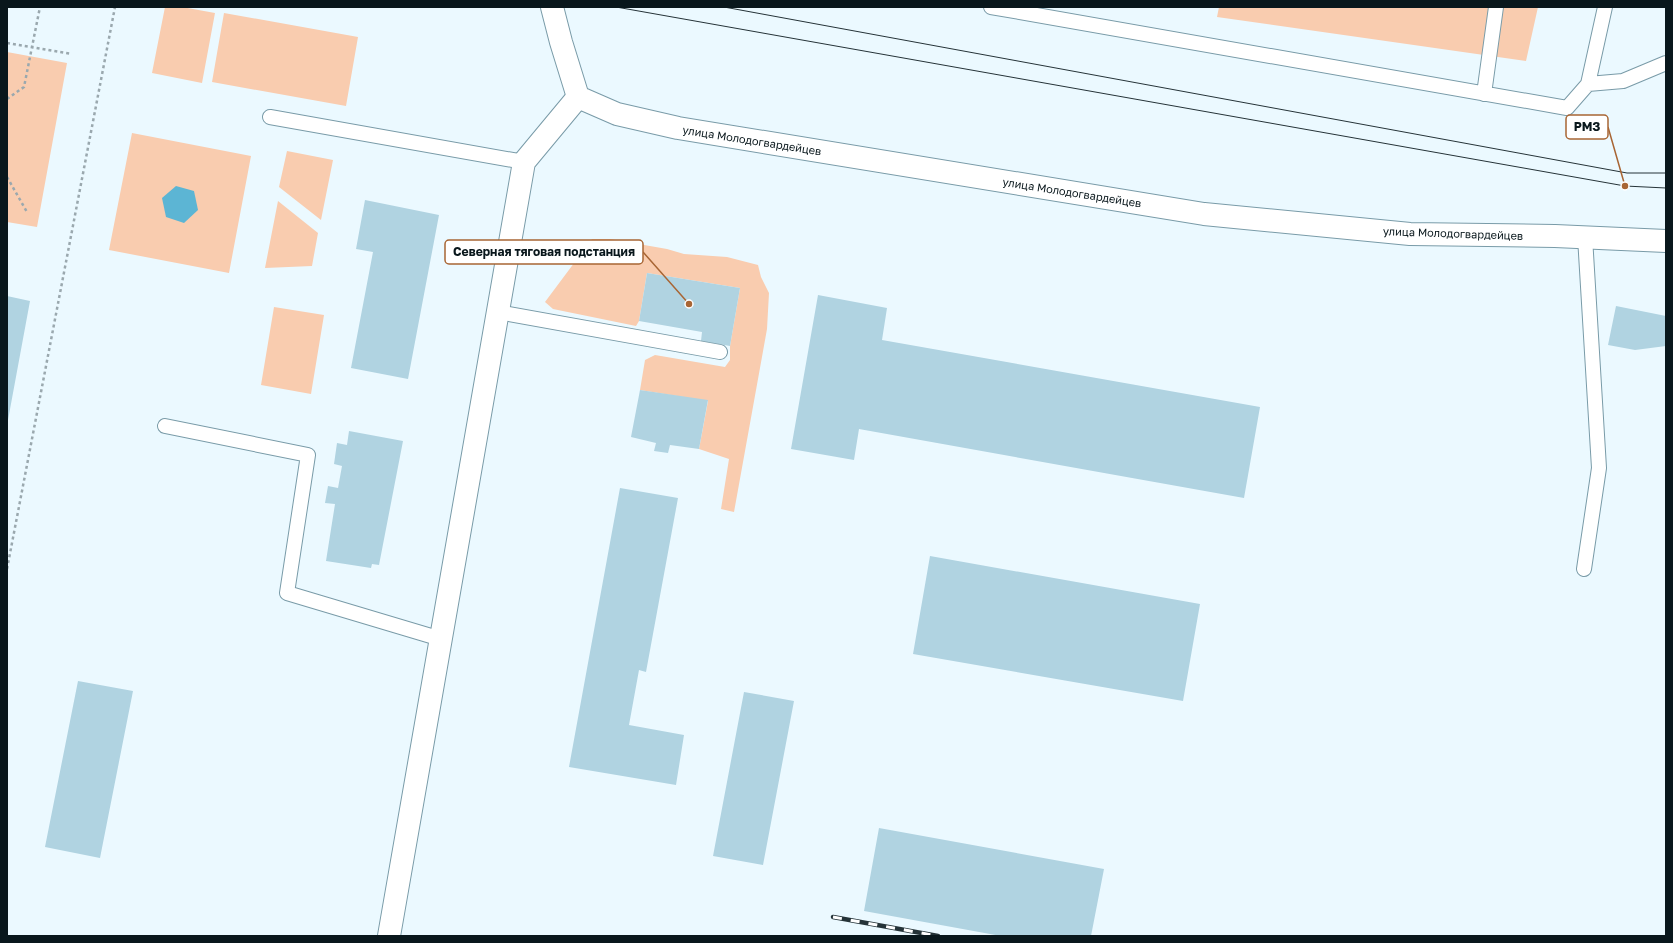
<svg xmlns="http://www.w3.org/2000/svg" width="1673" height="943" viewBox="0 0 1673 943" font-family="'Golos Text',sans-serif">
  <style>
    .green { fill: #f9ccaf }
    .water { fill: #5cb5d4 }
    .building { fill: #b0d3e1 }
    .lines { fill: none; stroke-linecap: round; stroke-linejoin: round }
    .lane-casing { stroke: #799ba8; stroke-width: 16 }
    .street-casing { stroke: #799ba8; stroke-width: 24 }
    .secondary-casing { stroke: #799ba8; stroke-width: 24 }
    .path { stroke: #9aa8ae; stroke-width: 2.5; stroke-dasharray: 3 3; stroke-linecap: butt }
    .lane { stroke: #fff; stroke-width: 14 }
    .street { stroke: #fff; stroke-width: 22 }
    .secondary { stroke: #fff; stroke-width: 22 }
    .tram { stroke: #253338; stroke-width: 1 }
    .rail-casing { stroke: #253338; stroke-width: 4.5 }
    .rail { stroke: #fff; stroke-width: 3; stroke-dasharray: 9; stroke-linecap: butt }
    .labels { text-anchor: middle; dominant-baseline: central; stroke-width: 4; stroke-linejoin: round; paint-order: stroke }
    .street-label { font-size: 11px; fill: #09171c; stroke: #fff }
    .leader { fill: none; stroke: #a86534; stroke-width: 1.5 }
    .callout-dot { fill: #a86534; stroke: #fff; stroke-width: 1.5 }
    .callout { fill: #fff; stroke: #a86534; stroke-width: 1.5 }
    .callout-label { font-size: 12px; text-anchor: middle; font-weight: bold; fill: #09171c }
  </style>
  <rect width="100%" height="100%" fill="#ebf9ff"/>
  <path class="green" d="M165 7H182L215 13 202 83 152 73Z
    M1219 7H1538L1526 61 1217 17Z
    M224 13 358 37 346 106 212 82Z
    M7 52 67 63 37 227 7 222Z
    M132 133 251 156 229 273 109 250Z
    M287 151 333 160 321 220 279 187Z
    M278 201 318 233 312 266 265 268Z
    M592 239H610L667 249 684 254 727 257 758 265 761 277 769 293 767 329 734 512 721 509 729 459 699 449 708 401 640 390 645 360 655 355 725 367 730 360V346L740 288 647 273 639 321 636 326 553 309 545 302Z
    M274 307 324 315 311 394 261 385Z"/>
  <path class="water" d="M176 186 194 191 198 210 184 223 166 217 162 198Z"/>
  <path class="building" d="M365 200 439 215 408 379 351 368 373 252 356 249Z
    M647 273 740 288 730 346 701 341 702 332 639 321Z
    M818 295 887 308 882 340 1260 407 1244 498 859 429 854 460 791 449Z
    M7 296 30 301 8 420H7Z
    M1616 306 1666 316V346L1635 350 1608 345Z
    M640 390 708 400 699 449 670 445 668 453 654 451 656 443 631 437Z
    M349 431 403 441 379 565 372 564 371 568 326 561 335 504 325 503 328 486 338 488 342 466 334 464 337 443 347 445Z
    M620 488 678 498 646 672 639 670 629 725 684 735 676 785 569 767Z
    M930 556 1200 604 1183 701 913 654Z
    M78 681 133 691 100 858 45 847Z
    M744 692 794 701 763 865 713 856Z
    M879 828 1104 869 1091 936H1001L864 911Z"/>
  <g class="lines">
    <defs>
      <path id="lane" d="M991 7 1567 108 1588 84 1605 7
        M1588 84 1623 81 1666 63
        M1484 94 1496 7
        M270 117 524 162
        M498 312 720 352
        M165 426 308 455 287 593 441 639
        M1584 569 1599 468 1585 237"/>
      <path id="street" d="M389 936 524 162 578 97"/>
      <path id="secondary" d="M552 7 561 42 578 97 617 114 678 128 1204 214 1410 234 1555 236 1666 241"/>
    </defs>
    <use href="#lane" class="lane-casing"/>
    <use href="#street" class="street-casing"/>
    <use href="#secondary" class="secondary-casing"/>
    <path class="path" d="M7 43 72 54
      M7 99 24 87 40 7
      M7 177 27 212
      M7 569 115 7"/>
    <use href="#lane" class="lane"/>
    <use href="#street" class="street"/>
    <use href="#secondary" class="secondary"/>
    <path class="tram" d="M616 7 1625 186 1666 188
      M724 7 1627 173H1666"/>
    <defs>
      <path id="rail" d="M833 917 938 936"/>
    </defs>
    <use href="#rail" class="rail-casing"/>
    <use href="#rail" class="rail"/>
  </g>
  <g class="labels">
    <g class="street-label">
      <text transform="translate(752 140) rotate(9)">улица Молодогвардейцев</text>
      <text transform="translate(1072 192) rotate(9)">улица Молодогвардейцев</text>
      <text transform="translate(1453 233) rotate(2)">улица Молодогвардейцев</text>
    </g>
  </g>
  <path class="leader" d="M1625 186L1608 127M689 304L643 252"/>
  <g class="callout-dot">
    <circle cx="1625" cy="186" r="4"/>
    <circle cx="689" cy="304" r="4"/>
  </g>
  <g class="callout">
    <rect x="1566" y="115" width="42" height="24" rx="4"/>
    <rect x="445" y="240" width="198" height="24" rx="4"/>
  </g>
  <g class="callout-label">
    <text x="1587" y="131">РМЗ</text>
    <text x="544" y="256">Северная тяговая подстанция</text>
  </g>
  <rect width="1673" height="943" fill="none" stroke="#09171c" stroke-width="16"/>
</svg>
